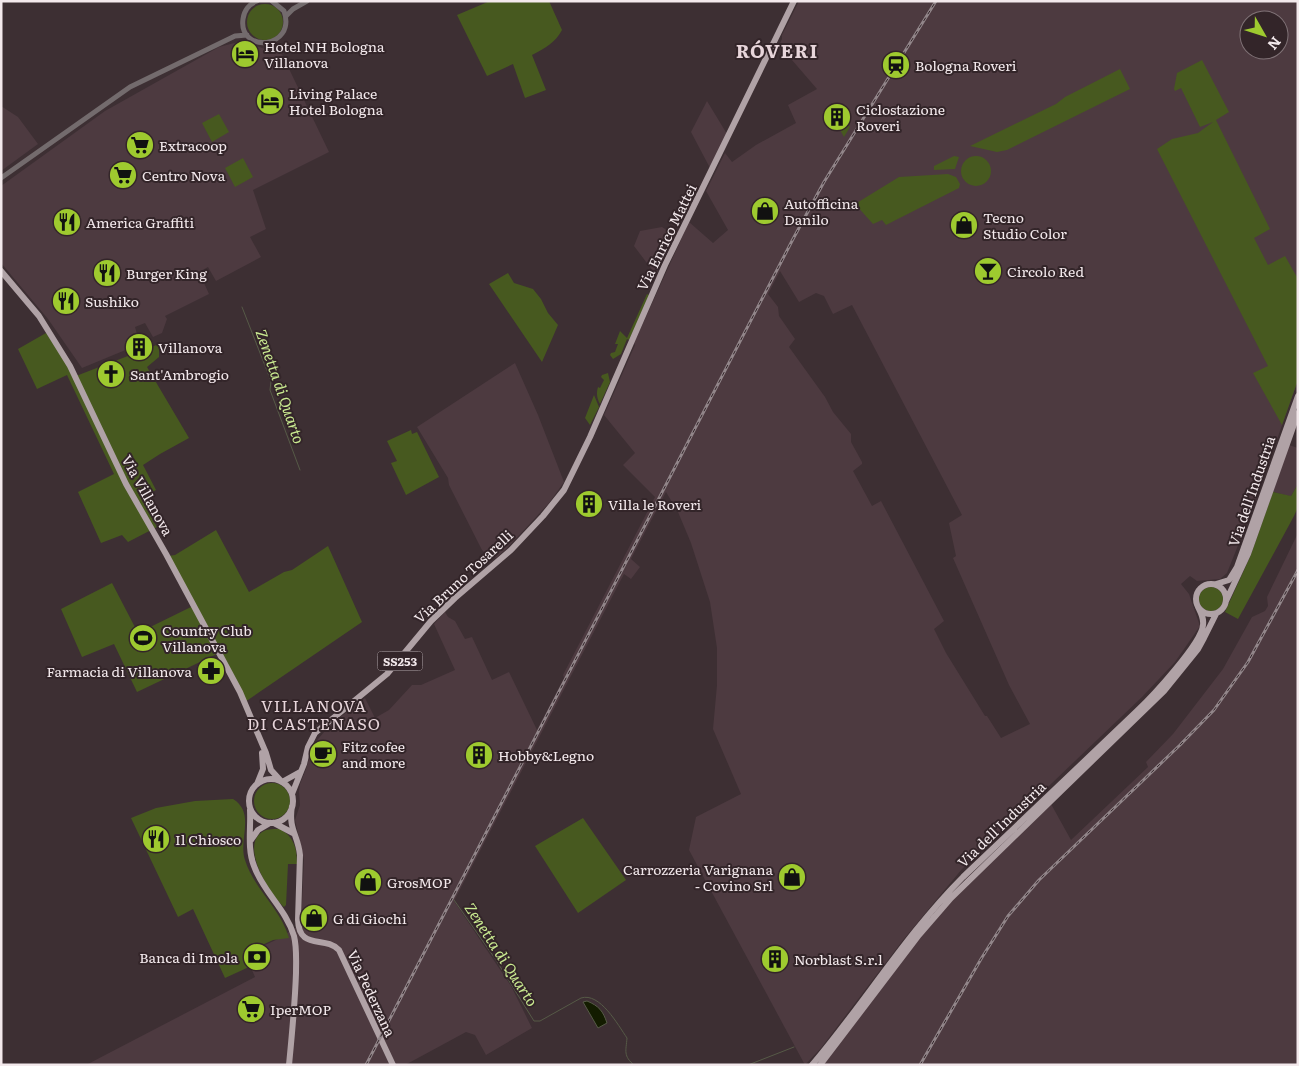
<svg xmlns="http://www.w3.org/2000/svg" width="1299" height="1066" viewBox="0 0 1299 1066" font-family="Literata,serif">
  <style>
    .built { fill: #4d3a40; fill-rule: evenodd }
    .green { fill: #47591f }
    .water { fill: #131c00; stroke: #565a47 }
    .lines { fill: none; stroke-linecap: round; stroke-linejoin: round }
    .stream { stroke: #565a47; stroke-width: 1 }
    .minor { stroke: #736b6d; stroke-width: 5 }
    .major { stroke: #b0a2a6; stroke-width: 6 }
    .rail-casing { stroke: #92868a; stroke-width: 3 }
    .rail { stroke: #332529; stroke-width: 1; stroke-dasharray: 4; stroke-linecap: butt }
    .labels { text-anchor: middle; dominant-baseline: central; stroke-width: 4; stroke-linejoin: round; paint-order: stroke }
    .shield { fill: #332529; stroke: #b9aeb2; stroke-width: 1 }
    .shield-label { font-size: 12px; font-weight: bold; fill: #f3e9ec }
    .poi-label { font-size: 14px; fill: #f3e9ec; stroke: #332529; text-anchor: start }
    .street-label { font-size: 14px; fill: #f3e9ec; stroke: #332529 }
    .water-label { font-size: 15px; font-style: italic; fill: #caeb91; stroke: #332529 }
    .quarter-label { font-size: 16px; letter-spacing: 1px; fill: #e8d6db; stroke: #332529 }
    .district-label { font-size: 19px; font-weight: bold; letter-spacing: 1px; fill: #e8d6db; stroke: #332529 }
  </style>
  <rect width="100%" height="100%" fill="#3d2f33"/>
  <path class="built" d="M799 1H1298V380L1251 513 1227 573 1220 579 1197 581 1190 576 1181 584 1189 594 1200 626 1175 662 1142 697 962 869 903 940 821 1048 805 1065 689 850 696 817 741 794 713 729 717 685V648L710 602 691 543 678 512 666 492 631 559 640 567 631 579 624 574 454 901 511 986 532 1028 486 1055 475 1035 466 1032 405 1065H86L255 977 245 954 278 939 301 924 304 860 295 820 300 805 299 791 300 784 306 769 313 745 330 725 365 698 375 718 389 710 412 685H421L455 670 434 624 445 612 448 617 455 621 465 639 472 637 492 680 509 672 537 730 564 678 563 675 655 497 623 465 635 453 604 415 635 345 634 343 689 222 713 243 728 230 706 191 725 153 732 162 756 145 796 123 788 105 817 89 779 45 782 39V35ZM1249 20H1279V50H1249ZM780 271 799 302 816 293 824 296 833 314 852 305 962 515 949 523 956 556 953 558 1009 685 1030 724 1001 738 987 716H985L946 653 934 629 944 621 881 501 872 506 853 471 862 464V462L851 442V434L833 412 825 397 789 347 795 339 779 316 778 307 768 294Z
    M242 41 268 50 279 48 329 152 253 190 266 229 250 237 261 257 216 281 208 267 199 272 209 294 165 316 167 319 162 333 153 337 145 323 135 327 140 344 82 368 48 319 1 263V186L105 111 219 47Z
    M707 101 727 134 710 168 691 132Z
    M1 106 18 117 38 144 1 171Z
    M662 227 674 235 656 275 634 246 640 231Z
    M515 363 538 415 564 482 549 503 525 529 505 550 497 557 494 558 489 557 482 550 449 485 448 478 417 427Z
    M1289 445 1298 448V484L1291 496H1289L1273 492Z
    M1298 533V1065H823L910 950 952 900 1051 804 1071 840 1148 767 1146 762 1173 734 1223 669 1252 617 1265 611 1268 606 1267 597Z"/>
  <path class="green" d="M490 1H549L562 30C555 43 545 48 532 55L546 90 525 98 513 64 487 76 457 15Z
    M247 22a18 18 0 1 1 36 0a18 18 0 1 1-36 0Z
    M1202 60 1229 112 1216 120 1270 229 1254 238 1268 265 1285 256 1298 279V380L1282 425 1253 373 1268 366 1157 149 1172 139 1198 133 1213 122 1200 127 1181 88 1175 91 1174 89 1177 73Z
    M1120 69 1130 89 1007 150 997 152 970 146 1056 104 1065 97Z
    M838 113 850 127 844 137 833 117 838 120 840 117 837 114Z
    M219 114 229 132 212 142 202 123Z
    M954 156 959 157 955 169 934 170V166Z
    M961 171a15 15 0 1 1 30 0a15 15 0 1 1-30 0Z
    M243 158 253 177 235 187 225 168Z
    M948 174 956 177 960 184 959 188 886 225 882 220 873 224 855 204 899 177Z
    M508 273 514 283 533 289 541 299 548 313 558 325 542 362 489 284Z
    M647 294 649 295 632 334 629 340 627 339 621 354 613 359 610 355 611 353 615 352 618 344H615L620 331 627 338Z
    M46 333 76 376 159 344V357L147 367 189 438 160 454 143 465 156 490 141 498 157 527 128 542 122 535 101 543 78 492 114 474 67 375 37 389 18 349Z
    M608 373 610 382 600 404C597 399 596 393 598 387L600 388 604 380 601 377 602 375Z
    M594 395 599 407 590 425 585 418Z
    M411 430 412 434 417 432 439 477 406 495 391 463 397 461 387 441Z
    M1298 484V507L1294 516 1238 619 1225 612 1250 557 1273 492 1291 496Z
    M216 530 249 592 284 572 292 570 328 546 362 622 245 702 221 652 137 692 114 644 82 657 61 609 112 583 138 633 193 606 168 556 175 555Z
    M1199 599a12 12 0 1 1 24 0a12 12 0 1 1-24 0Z
    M254 801a18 18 0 1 1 36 0a18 18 0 1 1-36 0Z
    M233 799C256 813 238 840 245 860 254 889 281 909 289 938L273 940 243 954 249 967 225 978 193 909 178 917 131 818 156 808 195 801Z
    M583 818 626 880 578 913 535 846Z
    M280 829C294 837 297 848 297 864H288L286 905 284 907C270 895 238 844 264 831 268 829 275 829 280 829Z"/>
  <path class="water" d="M587 1001C599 1006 603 1011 607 1023L598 1028 583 1002Z"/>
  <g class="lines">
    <path class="stream" d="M242 307 271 381 270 390 300 470
      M454 900 496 960 534 1021H540L581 998C600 992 618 1025 627 1038 626 1051 623 1056 634 1065
      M748 1065 794 1047"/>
    <path class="minor" d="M257 1C249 4 244 11 243 19 238 54 297 49 284 11L272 1
      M286 16 293 9 307 1
      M1 178 130 87 235 36 247 35"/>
    <path class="major" d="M1 271 39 316 70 366 126 484 166 554 240 692 266 753 271 770 281 781
      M1196 599a15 15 0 1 1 30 0a15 15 0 1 1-30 0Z
      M1216 584 1229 580 1237 567 1298 396
      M1226 601 1248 554 1298 413
      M249 801a22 22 0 1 1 44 0a22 22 0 1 1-44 0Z
      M282 782 300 772
      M257 784 263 769 262 753
      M292 794 304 764 308 747 315 733 387 674 431 621 455 598 511 550 543 516 564 490 590 437 665 265 794 1
      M292 806C288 829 298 835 300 855L298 920C299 951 325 935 339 950L393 1065
      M250 810C251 828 247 849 254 866 263 892 286 909 294 936 297 948 296 961 296 973 295 1004 292 1034 289 1065
      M274 823 293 833
      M251 840 258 830 270 823
      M812 1065C864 1004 906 934 963 877L1137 711C1152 697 1202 643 1203 625 1204 618 1201 613 1198 607
      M820 1065 919 935 951 898 1164 691 1198 649 1204 638 1216 614"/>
    <defs>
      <path id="rail" d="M366 1065 793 239 824 182 936 1
        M920 1065 981 959 1008 916 1039 880 1180 745 1214 710 1248 662 1298 570"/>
    </defs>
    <use href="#rail" class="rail-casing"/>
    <use href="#rail" class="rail"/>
  </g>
  <defs>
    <symbol id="hotel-disc" viewBox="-11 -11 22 22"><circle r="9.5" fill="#9eca2f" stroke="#332529"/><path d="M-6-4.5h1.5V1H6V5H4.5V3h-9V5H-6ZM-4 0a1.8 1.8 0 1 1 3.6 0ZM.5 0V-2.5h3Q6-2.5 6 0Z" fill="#111"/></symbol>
    <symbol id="station-disc" viewBox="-11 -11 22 22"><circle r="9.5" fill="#9eca2f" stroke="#332529"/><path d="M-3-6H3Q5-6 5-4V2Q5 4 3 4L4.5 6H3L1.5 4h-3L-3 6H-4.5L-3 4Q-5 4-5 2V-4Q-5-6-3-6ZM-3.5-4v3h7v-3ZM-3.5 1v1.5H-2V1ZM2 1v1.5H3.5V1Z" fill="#111"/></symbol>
    <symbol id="building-disc" viewBox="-11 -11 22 22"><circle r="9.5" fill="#9eca2f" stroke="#332529"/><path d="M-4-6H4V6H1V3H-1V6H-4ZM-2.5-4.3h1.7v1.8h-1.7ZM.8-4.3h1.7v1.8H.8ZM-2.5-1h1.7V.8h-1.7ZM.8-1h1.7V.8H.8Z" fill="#111"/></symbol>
    <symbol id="supermarket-disc" viewBox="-11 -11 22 22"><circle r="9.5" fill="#9eca2f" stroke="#332529"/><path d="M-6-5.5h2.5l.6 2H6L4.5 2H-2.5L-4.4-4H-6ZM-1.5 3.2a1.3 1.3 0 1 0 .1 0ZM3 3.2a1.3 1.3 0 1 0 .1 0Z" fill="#111"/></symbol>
    <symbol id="shop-disc" viewBox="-11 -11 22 22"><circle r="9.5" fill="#9eca2f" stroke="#332529"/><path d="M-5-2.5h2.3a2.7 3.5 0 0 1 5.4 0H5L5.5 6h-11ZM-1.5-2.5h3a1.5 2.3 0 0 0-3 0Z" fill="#111"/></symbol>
    <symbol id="restaurant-disc" viewBox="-11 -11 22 22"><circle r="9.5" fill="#9eca2f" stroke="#332529"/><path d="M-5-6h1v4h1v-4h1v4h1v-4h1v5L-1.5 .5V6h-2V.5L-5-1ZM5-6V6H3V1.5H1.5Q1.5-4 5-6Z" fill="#111"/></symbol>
    <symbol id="bar-disc" viewBox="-11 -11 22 22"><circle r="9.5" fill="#9eca2f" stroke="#332529"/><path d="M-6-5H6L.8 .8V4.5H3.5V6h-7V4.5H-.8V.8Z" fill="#111"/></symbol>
    <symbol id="church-disc" viewBox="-11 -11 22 22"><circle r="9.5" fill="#9eca2f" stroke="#332529"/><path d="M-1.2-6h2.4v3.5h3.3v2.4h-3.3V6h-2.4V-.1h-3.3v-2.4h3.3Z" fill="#111"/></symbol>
    <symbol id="stadium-disc" viewBox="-11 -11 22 22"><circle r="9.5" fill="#9eca2f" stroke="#332529"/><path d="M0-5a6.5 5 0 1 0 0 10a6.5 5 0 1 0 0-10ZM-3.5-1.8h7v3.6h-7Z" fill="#111"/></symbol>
    <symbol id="pharmacy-disc" viewBox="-11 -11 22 22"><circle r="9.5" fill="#9eca2f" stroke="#332529"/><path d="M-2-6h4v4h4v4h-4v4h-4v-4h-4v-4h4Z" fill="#111"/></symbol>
    <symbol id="cafe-disc" viewBox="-11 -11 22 22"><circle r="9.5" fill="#9eca2f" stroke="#332529"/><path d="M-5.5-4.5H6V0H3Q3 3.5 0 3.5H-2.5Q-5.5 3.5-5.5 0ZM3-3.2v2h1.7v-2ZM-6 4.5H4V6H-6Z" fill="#111"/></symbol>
    <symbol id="bank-disc" viewBox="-11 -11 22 22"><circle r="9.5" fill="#9eca2f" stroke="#332529"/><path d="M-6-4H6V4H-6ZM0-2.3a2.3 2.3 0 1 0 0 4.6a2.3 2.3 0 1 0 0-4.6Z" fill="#111"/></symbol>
  </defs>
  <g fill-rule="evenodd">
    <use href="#hotel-disc" x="229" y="38" width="32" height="32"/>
    <use href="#station-disc" x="880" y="49" width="32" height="32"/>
    <use href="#hotel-disc" x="254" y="85" width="32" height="32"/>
    <use href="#building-disc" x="821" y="101" width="32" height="32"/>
    <use href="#supermarket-disc" x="124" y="129" width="32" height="32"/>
    <use href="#supermarket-disc" x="107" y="159" width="32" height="32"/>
    <use href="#shop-disc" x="749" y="195" width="32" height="32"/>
    <use href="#restaurant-disc" x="51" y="206" width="32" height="32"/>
    <use href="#shop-disc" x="948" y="209" width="32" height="32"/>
    <use href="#bar-disc" x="972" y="255" width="32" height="32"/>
    <use href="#restaurant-disc" x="91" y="257" width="32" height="32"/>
    <use href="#restaurant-disc" x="50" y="285" width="32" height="32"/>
    <use href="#building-disc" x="123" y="331" width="32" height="32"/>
    <use href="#church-disc" x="95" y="358" width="32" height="32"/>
    <use href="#building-disc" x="573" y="488" width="32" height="32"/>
    <use href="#stadium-disc" x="127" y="622" width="32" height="32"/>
    <use href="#pharmacy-disc" x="195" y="655" width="32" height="32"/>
    <use href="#cafe-disc" x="307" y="738" width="32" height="32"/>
    <use href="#building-disc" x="463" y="739" width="32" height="32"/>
    <use href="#restaurant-disc" x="140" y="823" width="32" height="32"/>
    <use href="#shop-disc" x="776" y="861" width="32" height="32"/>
    <use href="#shop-disc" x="352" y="866" width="32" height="32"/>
    <use href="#shop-disc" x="298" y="902" width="32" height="32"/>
    <use href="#bank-disc" x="241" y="941" width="32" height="32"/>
    <use href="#building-disc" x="759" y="943" width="32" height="32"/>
    <use href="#supermarket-disc" x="235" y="993" width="32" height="32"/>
  </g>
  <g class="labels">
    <rect class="shield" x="377.5" y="651.5" width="45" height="19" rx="4"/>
    <g class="shield-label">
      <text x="400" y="661">SS253</text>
    </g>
    <g class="poi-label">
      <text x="264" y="46">Hotel NH Bologna<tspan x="264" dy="16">Villanova</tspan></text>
      <text x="915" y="65">Bologna Roveri</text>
      <text x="289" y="93">Living Palace<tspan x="289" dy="16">Hotel Bologna</tspan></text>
      <text x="856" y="109">Ciclostazione<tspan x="856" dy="16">Roveri</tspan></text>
      <text x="159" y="145">Extracoop</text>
      <text x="142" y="175">Centro Nova</text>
      <text x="784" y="203">Autofficina<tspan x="784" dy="16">Danilo</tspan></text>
      <text x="983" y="217">Tecno<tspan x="983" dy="16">Studio Color</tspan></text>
      <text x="86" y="222">America Graffiti</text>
      <text x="1007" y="271">Circolo Red</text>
      <text x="126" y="273">Burger King</text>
      <text x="85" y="301">Sushiko</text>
      <text x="158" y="347">Villanova</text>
      <text x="130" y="374">Sant'Ambrogio</text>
      <text x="608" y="504">Villa le Roveri</text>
      <text x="162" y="630">Country Club<tspan x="162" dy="16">Villanova</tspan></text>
      <text x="192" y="671" text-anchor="end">Farmacia di Villanova</text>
      <text x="342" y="746">Fitz cofee<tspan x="342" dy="16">and more</tspan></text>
      <text x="498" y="755">Hobby&amp;Legno</text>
      <text x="175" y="839">Il Chiosco</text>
      <text x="773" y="869" text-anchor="end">Carrozzeria Varignana<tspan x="773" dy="16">- Covino Srl</tspan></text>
      <text x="387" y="882">GrosMOP</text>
      <text x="333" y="918">G di Giochi</text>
      <text x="238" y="957" text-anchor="end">Banca di Imola</text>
      <text x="794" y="959">Norblast S.r.l</text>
      <text x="270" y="1009">IperMOP</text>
    </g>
    <g class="street-label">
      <text transform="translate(666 237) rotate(-64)">Via Enrico Mattei</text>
      <text transform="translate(1251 491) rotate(-71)">Via dell'Industria</text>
      <text transform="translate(148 495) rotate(61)">Via Villanova</text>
      <text transform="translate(463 576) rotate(-43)">Via Bruno Tosarelli</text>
      <text transform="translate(1001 824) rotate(-44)">Via dell'Industria</text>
      <text transform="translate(372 993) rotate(65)">Via Pederzana</text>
    </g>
    <g class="water-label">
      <text transform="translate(281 386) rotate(71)">Zenetta di Quarto</text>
      <text transform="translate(502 954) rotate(57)">Zenetta di Quarto</text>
    </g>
    <g class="quarter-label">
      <text x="314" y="705">VILLANOVA<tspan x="314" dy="18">DI CASTENASO</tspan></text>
    </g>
    <g class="district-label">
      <text x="777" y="50">RÓVERI</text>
    </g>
  </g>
  <rect width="1299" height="1066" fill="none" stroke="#f3e9ec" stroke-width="5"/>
  <g transform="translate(1264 35) rotate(129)"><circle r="24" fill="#332529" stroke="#807377"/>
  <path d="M0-4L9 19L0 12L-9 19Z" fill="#9eca2f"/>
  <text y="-8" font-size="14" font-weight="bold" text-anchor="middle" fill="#f3e9ec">N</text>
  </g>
</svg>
